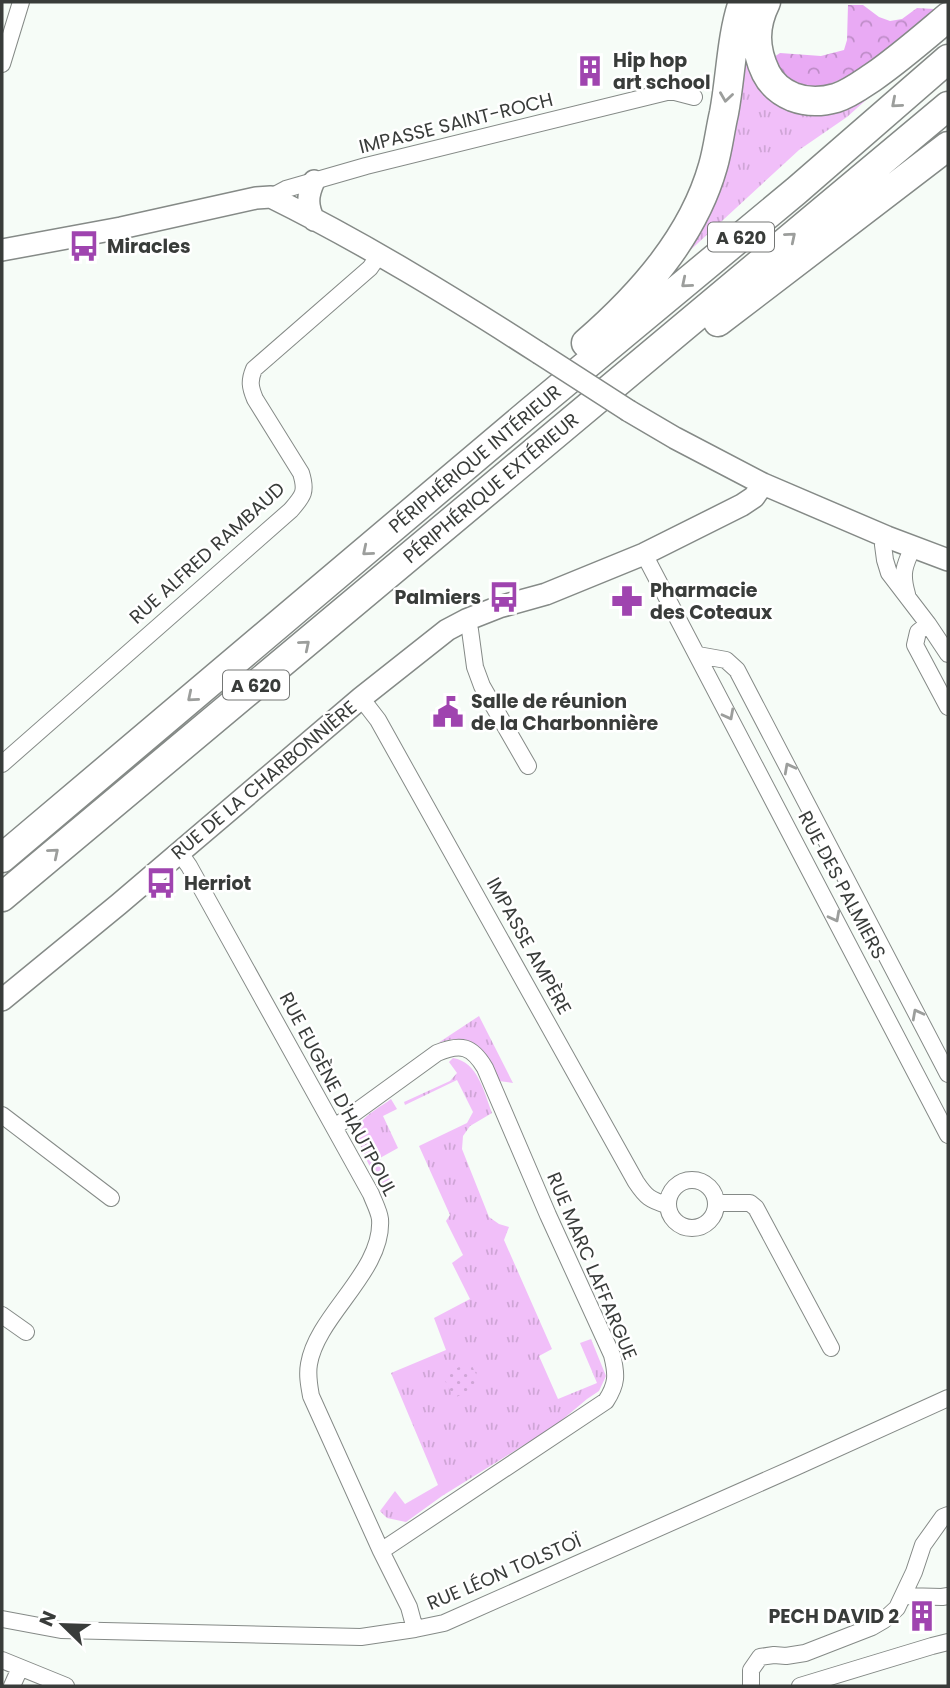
<svg xmlns="http://www.w3.org/2000/svg" width="950" height="1688" viewBox="0 0 950 1688" font-family="Poppins,sans-serif">
  <style>
    .grass { fill: url(#grass-tufts) }
    .forest { fill: url(#forest-crowns) }
    .park { fill: url(#park-dots) }
    .lines { fill: none; stroke-linecap: round; stroke-linejoin: round }
    .street-casing { stroke: #858a87; stroke-width: 18 }
    .secondary-casing { stroke: #858a87; stroke-width: 24 }
    .highway-casing { stroke: #858a87; stroke-width: 31 }
    .street { stroke: #fff; stroke-width: 16 }
    .secondary { stroke: #fff; stroke-width: 21 }
    .highway { stroke: #fff; stroke-width: 28 }
    .secondary-bridge-casing { stroke: #858a87; stroke-width: 24; stroke-linecap: butt }
    .secondary-bridge { stroke: #fff; stroke-width: 21 }
    .oneway { stroke: #9c9e9c }
    .labels { text-anchor: middle; dominant-baseline: central; stroke-width: 5; stroke-linejoin: round; paint-order: stroke }
    .shield { fill: #fff; stroke: #747675; stroke-width: 2 }
    .shield-label { font-size: 18px; font-weight: bold; fill: #393c3a }
    .poi-label { font-size: 19px; font-weight: bold; fill: #393c3a; stroke: #fff; text-anchor: start }
    .street-label { font-size: 19px; fill: #393c3a; stroke: #fff }
  </style>
  <defs>
    <pattern id="grass-tufts" width="24" height="20" patternUnits="userSpaceOnUse" patternTransform="scale(1.75)"><rect width="24" height="20" fill="#f1bff9"/><path d="M3 7l-1-3M5 7V3M7 7l1-3M15 17l-1-3M17 17v-4M19 17l1-3" fill="none" stroke="#cfa5d6"/></pattern>
    <pattern id="forest-crowns" width="20" height="18" patternUnits="userSpaceOnUse" patternTransform="scale(1.75)"><rect width="20" height="18" fill="#e9aaf4"/><path d="M2 6a3 3 0 1 1 6 0M12 15a3 3 0 1 1 6 0" fill="none" stroke="#be8cc7"/></pattern>
    <pattern id="park-dots" width="8" height="8" patternUnits="userSpaceOnUse" patternTransform="scale(1.75)"><rect width="8" height="8" fill="#f1bff9"/><path d="M2 2h.1M6 6h.1" fill="none" stroke="#cfa5d6" stroke-width="1.8" stroke-linecap="round"/></pattern>
  </defs>
  <rect width="100%" height="100%" fill="#f6fcf7"/>
  <path class="grass" d="M742 57H746L769 95 884 84 847 117 799 150 685 255Z
    M479 1016 513 1083 499 1081C485 1050 475 1030 438 1043Z
    M453 1058C478 1062 484 1092 492 1113L470 1126 463 1136 462 1149 489 1217 499 1224 509 1227 504 1240 552 1349 539 1356 558 1399 597 1383 580 1343 591 1339 606 1376 599 1391 587 1399 556 1425 442 1496 406 1522 387 1518 380 1511 395 1491 405 1504 438 1485 391 1373 446 1350 434 1318 470 1299 452 1263 463 1255 446 1221 450 1215 419 1146 467 1123 473 1112 457 1080 405 1105 404 1102 450 1081 457 1073 449 1062Z
    M391 1099 397 1109 383 1116 398 1148 380 1158 391 1182 381 1187C374 1174 351 1136 360 1124 366 1114 382 1106 391 1099Z"/>
  <path class="forest" d="M848 5H863L879 17 890 21 902 19 917 8 934 9 937 13C908 35 824 111 787 81 781 76 776 66 771 59L780 53 821 56 844 50 847 40Z"/>
  <path class="park" d="M470 1362 480 1382 468 1387 469 1391 454 1398 442 1375Z"/>
  <g class="lines">
    <defs>
      <path id="street" d="M2 64 21 2
        M271 197 286 189 366 166 671 91 694 97
        M887 537 883 545 885 560 889 573 928 624 948 654
        M644 554 948 1135
        M907 594C901 574 904 566 913 547
        M466 620 470 630 475 667 482 686 528 766
        M928 624 918 632 915 645 948 707
        M698 655 726 660 737 670 948 1074
        M361 698 378 720 636 1182C646 1197 650 1200 667 1205
        M2 764 291 510C303 496 307 492 301 473L255 399C250 387 249 381 254 369L370 268 379 255
        M179 852 189 866 371 1194C374 1202 379 1211 380 1219 384 1271 317 1315 309 1364 307 1375 309 1385 311 1396L381 1551 409 1607 415 1629
        M2 1115 111 1198
        M335 1127 437 1053C461 1043 472 1046 485 1068L548 1215 612 1355C617 1375 617 1384 606 1401L381 1551
        M668 1204a24 24 0 1 1 48 0a24 24 0 1 1-48 0Z
        M716 1203H750L756 1208 831 1348
        M2 1315 26 1332
        M903 1596 942 1597 948 1596
        M2 1619 61 1630 361 1637 415 1629 444 1623 796 1467 948 1398
        M2 1660 66 1686
        M12 1686 20 1668
        M751 1686V1670L760 1657 774 1655 786 1656 805 1653 872 1627 884 1620 897 1608 914 1572 923 1545 943 1517 948 1515
        M800 1686 932 1646 948 1642"/>
      <path id="secondary" d="M314 181C307 196 307 206 314 220
        M2 250 121 228 256 198 271 197C364 243 452 297 539 353
        M629 411 675 438 763 484 887 537 948 560
        M2 1000 119 904 361 698 447 630 466 620 499 607 546 594 644 554 742 505 754 497 763 484"/>
      <path id="highway" d="M766 2C754 26 754 48 766 73 772 85 781 92 793 97 806 102 822 102 836 98 849 94 861 85 873 77 899 59 923 38 948 17
        M718 322 948 146
        M586 343C641 295 693 237 713 166 718 149 720 130 724 113 731 76 731 37 743 2
        M2 858 531 411 796 191 948 59
        M2 897 948 106"/>
    </defs>
    <use href="#street" class="street-casing"/>
    <use href="#secondary" class="secondary-casing"/>
    <use href="#highway" class="highway-casing"/>
    <use href="#street" class="street"/>
    <use href="#secondary" class="secondary"/>
    <use href="#highway" class="highway"/>
    <defs>
      <path id="secondary-bridge" d="M539 353 629 411"/>
    </defs>
    <use href="#secondary-bridge" class="secondary-bridge-casing"/>
    <use href="#secondary-bridge" class="secondary-bridge"/>
  </g>
  <defs><path id="oneway-chevron" d="M-2-3.5L2.5 0L-2 3.5" fill="none" stroke-width="1.6" stroke-linecap="round" stroke-linejoin="round" transform="scale(1.75)"/></defs>
  <g class="oneway">
    <use href="#oneway-chevron" transform="translate(726 97) rotate(98)"/>
    <use href="#oneway-chevron" transform="translate(896 103) rotate(139)"/>
    <use href="#oneway-chevron" transform="translate(791 237) rotate(-40)"/>
    <use href="#oneway-chevron" transform="translate(686 283) rotate(140)"/>
    <use href="#oneway-chevron" transform="translate(367 551) rotate(140)"/>
    <use href="#oneway-chevron" transform="translate(305 645) rotate(-40)"/>
    <use href="#oneway-chevron" transform="translate(192 697) rotate(140)"/>
    <use href="#oneway-chevron" transform="translate(729 715) rotate(62)"/>
    <use href="#oneway-chevron" transform="translate(789 768) rotate(-118)"/>
    <use href="#oneway-chevron" transform="translate(54 853) rotate(-40)"/>
    <use href="#oneway-chevron" transform="translate(835 917) rotate(62)"/>
    <use href="#oneway-chevron" transform="translate(917 1014) rotate(-118)"/>
  </g>
  <defs>
    <symbol id="building-bare" viewBox="-9 -9 18 18"><path d="M-4-6H4V6H1V3H-1V6H-4ZM-2.5-4.3h1.7v1.8h-1.7ZM.8-4.3h1.7v1.8H.8ZM-2.5-1h1.7V.8h-1.7ZM.8-1h1.7V.8H.8Z" fill="#9f44af" stroke="#fff" stroke-width="2.5" paint-order="stroke"/></symbol>
    <symbol id="bus-bare" viewBox="-9 -9 18 18"><path d="M-5-6H5V4H4V6H2V4H-2V6H-4V4H-5ZM-3.5-4V0h7V-4ZM-3.5 1.2v1.5H-2V1.2ZM2 1.2v1.5H3.5V1.2Z" fill="#9f44af" stroke="#fff" stroke-width="2.5" paint-order="stroke"/></symbol>
    <symbol id="pharmacy-bare" viewBox="-9 -9 18 18"><path d="M-2-6h4v4h4v4h-4v4h-4v-4h-4v-4h4Z" fill="#9f44af" stroke="#fff" stroke-width="2.5" paint-order="stroke"/></symbol>
    <symbol id="civic-bare" viewBox="-9 -9 18 18"><path d="M-.6-6.5H3V-4.5H.6V-3L4-1V1h2V6H-6V1h2V-1L-.6-3ZM-1.2 2.5V6h2.4V2.5Z" fill="#9f44af" stroke="#fff" stroke-width="2.5" paint-order="stroke"/></symbol>
  </defs>
  <g fill-rule="evenodd">
    <use href="#building-bare" x="568" y="49" width="44" height="44"/>
    <use href="#bus-bare" x="62" y="224" width="44" height="44"/>
    <use href="#bus-bare" x="482" y="575" width="44" height="44"/>
    <use href="#pharmacy-bare" x="605" y="579" width="44" height="44"/>
    <use href="#civic-bare" x="426" y="690" width="44" height="44"/>
    <use href="#bus-bare" x="139" y="861" width="44" height="44"/>
    <use href="#building-bare" x="900" y="1594" width="44" height="44"/>
  </g>
  <g class="labels">
    <g class="shield">
      <rect x="708" y="222.5" width="66" height="29" rx="5"/>
      <rect x="223" y="670.5" width="66" height="29" rx="5"/>
    </g>
    <g class="shield-label">
      <text x="741" y="237">A 620</text>
      <text x="256" y="685">A 620</text>
    </g>
    <g class="poi-label">
      <text x="613" y="60">Hip hop<tspan x="613" dy="22">art school</tspan></text>
      <text x="107" y="246">Miracles</text>
      <text x="650" y="590">Pharmacie<tspan x="650" dy="22">des Coteaux</tspan></text>
      <text x="481" y="597" text-anchor="end">Palmiers</text>
      <text x="471" y="701">Salle de réunion<tspan x="471" dy="22">de la Charbonnière</tspan></text>
      <text x="184" y="883">Herriot</text>
      <text x="899" y="1616" text-anchor="end">PECH DAVID 2</text>
    </g>
    <g class="street-label">
      <text transform="translate(456 123) rotate(-14)">IMPASSE SAINT-ROCH</text>
      <text transform="translate(475 459) rotate(-40)">PÉRIPHÉRIQUE INTÉRIEUR</text>
      <text transform="translate(491 488) rotate(-40)">PÉRIPHÉRIQUE EXTÉRIEUR</text>
      <text transform="translate(207 553) rotate(-42)">RUE ALFRED RAMBAUD</text>
      <text transform="translate(264 780) rotate(-40)">RUE DE LA CHARBONNIÈRE</text>
      <text transform="translate(842 885) rotate(62)">RUE DES PALMIERS</text>
      <text transform="translate(529 946) rotate(61)">IMPASSE AMPÈRE</text>
      <text transform="translate(338 1094) rotate(62)">RUE EUGÈNE D'HAUTPOUL</text>
      <text transform="translate(592 1266) rotate(67)">RUE MARC LAFFARGUE</text>
      <text transform="translate(504 1572) rotate(-23)">RUE LÉON TOLSTOÏ</text>
    </g>
  </g>
  <rect width="950" height="1688" fill="none" stroke="#393c3a" stroke-width="7"/>
  <g transform="translate(63 1625) rotate(293)" stroke="#ffffff" stroke-width="5" paint-order="stroke">
  <path d="M0-5L12 26L0 18L-12 26Z" fill="#393c3a"/>
  <text y="-10" font-size="19" font-weight="bold" text-anchor="middle" fill="#393c3a">N</text>
  </g>
</svg>
